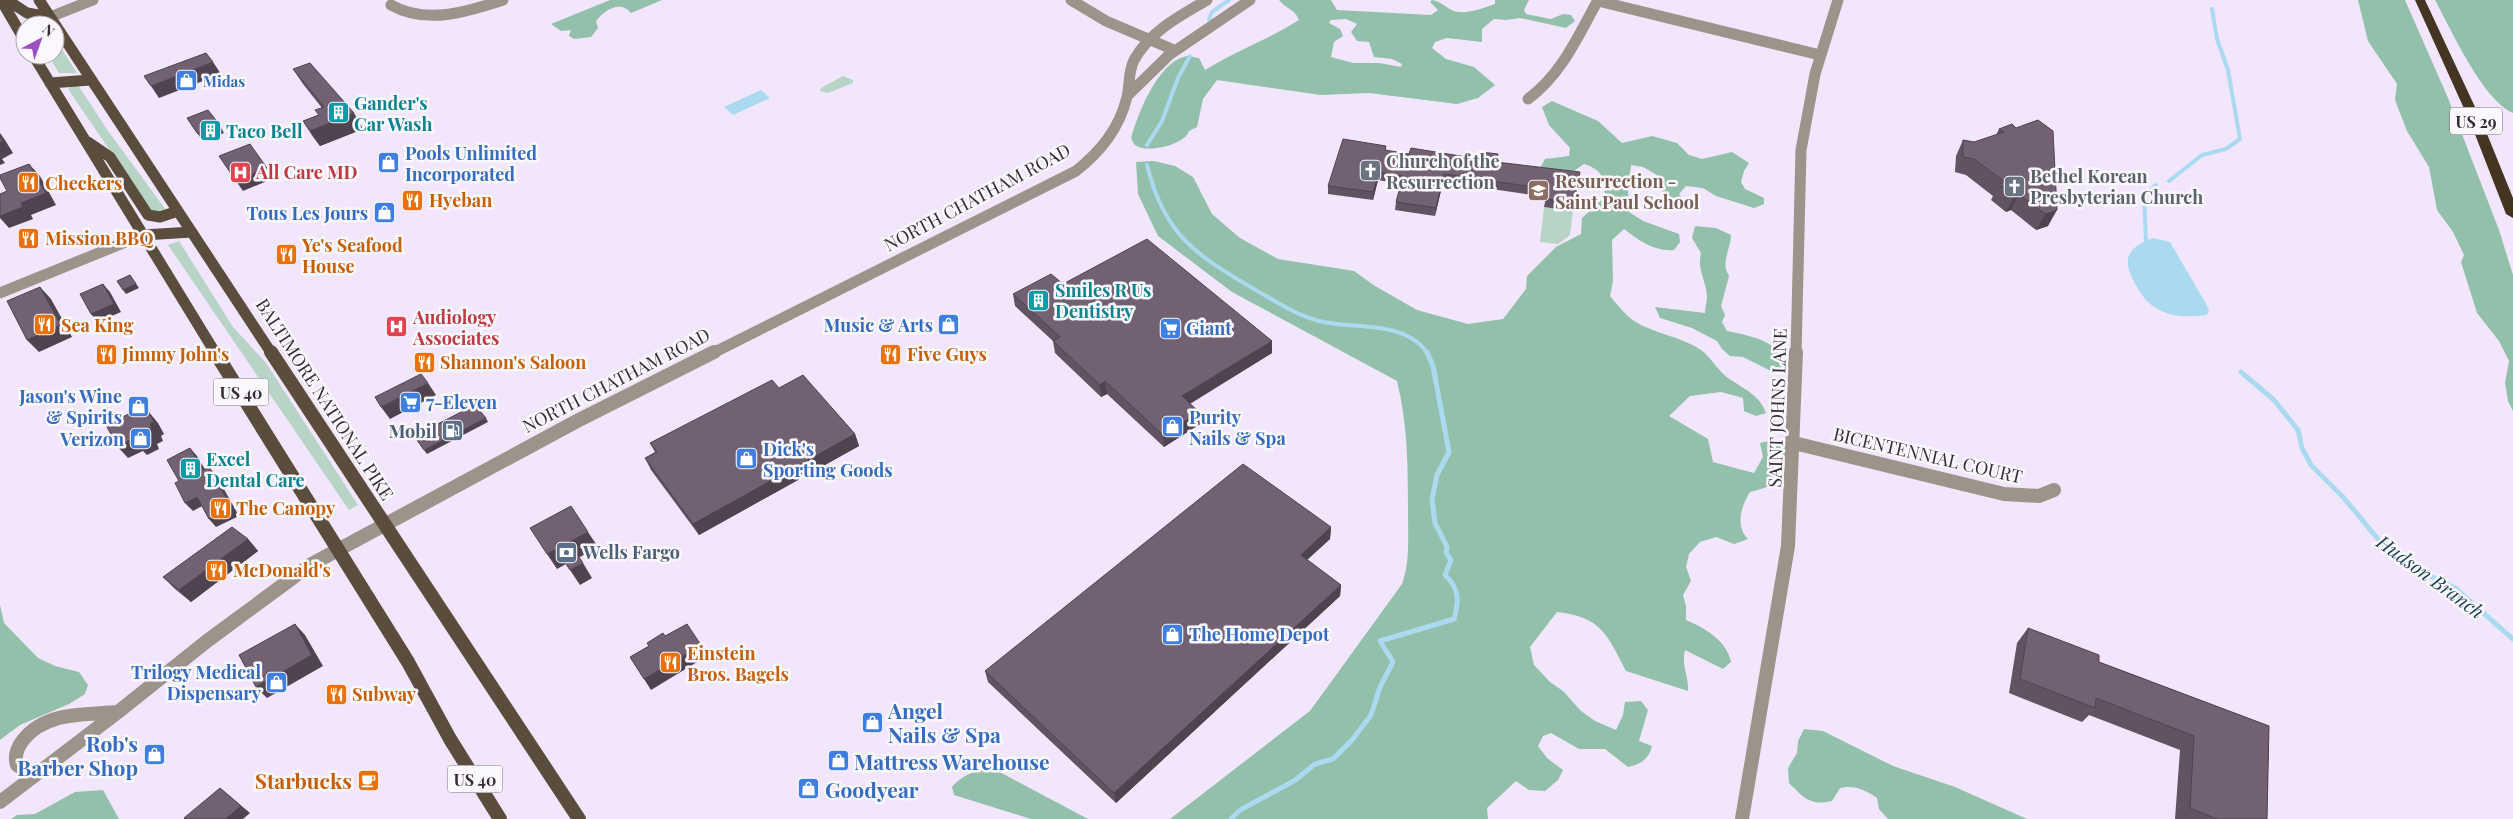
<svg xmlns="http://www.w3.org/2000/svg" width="2513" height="819" viewBox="0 0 2513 819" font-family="'Playfair Display',serif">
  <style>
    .green { fill: #b8d4c6 }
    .forest { fill: #92c0aa; fill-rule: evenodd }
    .water { fill: #abdaf0 }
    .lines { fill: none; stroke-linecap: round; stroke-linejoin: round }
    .stream-far1 { stroke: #abdaf0; stroke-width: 4 }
    .stream { stroke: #abdaf0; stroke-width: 5 }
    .minor-far1 { stroke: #9c938a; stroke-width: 11 }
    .minor { stroke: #9c938a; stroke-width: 14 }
    .tertiary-far1 { stroke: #9c938a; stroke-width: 11 }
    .tertiary { stroke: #9c938a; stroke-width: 14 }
    .primary-far1 { stroke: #5b4d3d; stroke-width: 11 }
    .primary { stroke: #5b4d3d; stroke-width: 14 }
    .motorway { fill: #443422; fill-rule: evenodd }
    .wall { fill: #625363 }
    .shaded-wall { fill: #504350 }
    .building { fill: #726073; stroke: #504350 }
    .labels { text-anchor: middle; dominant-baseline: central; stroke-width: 5; stroke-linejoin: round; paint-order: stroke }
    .far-shop-label { font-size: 15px; font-weight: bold; fill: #366cbe; stroke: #faf7fd; text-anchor: start }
    .shield { fill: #faf7fd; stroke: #6e6a72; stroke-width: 1 }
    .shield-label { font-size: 16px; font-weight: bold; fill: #322d37 }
    .culture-label { font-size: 18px; font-weight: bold; fill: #0d838f; stroke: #faf7fd; text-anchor: start }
    .shop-label { font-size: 18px; font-weight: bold; fill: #366cbe; stroke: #faf7fd; text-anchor: start }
    .worship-label { font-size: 18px; font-weight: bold; fill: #5b616d; stroke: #faf7fd; text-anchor: start }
    .health-label { font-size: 18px; font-weight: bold; fill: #be3a42; stroke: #faf7fd; text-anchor: start }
    .education-label { font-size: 18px; font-weight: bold; fill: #785e54; stroke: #faf7fd; text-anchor: start }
    .food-label { font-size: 18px; font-weight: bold; fill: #c56008; stroke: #faf7fd; text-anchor: start }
    .street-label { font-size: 18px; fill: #322d37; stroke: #faf7fd }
    .service-label { font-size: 18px; font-weight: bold; fill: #4e5e75; stroke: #faf7fd; text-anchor: end }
    .water-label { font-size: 19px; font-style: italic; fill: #163e4e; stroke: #faf7fd }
    .near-shop-label { font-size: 21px; font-weight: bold; fill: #366cbe; stroke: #faf7fd; text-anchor: start }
    .near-food-label { font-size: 21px; font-weight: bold; fill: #c56008; stroke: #faf7fd; text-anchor: end }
  </style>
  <rect width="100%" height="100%" fill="#f1e6fb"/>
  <path class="green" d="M55 39 77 73H59L48 55H55Z
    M843 76 853 80V83L828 93 820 91 821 88Z
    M78 85 106 128 166 210 159 213 151 211 68 89 71 86Z
    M1544 207 1573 211 1570 235 1558 244 1540 242Z
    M179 241 233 327 266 363 358 505 349 510 168 245Z"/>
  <path class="forest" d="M610 0H662L631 13C620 0 605 10 596 21L598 28 591 37 574 39 569 36 571 30 561 31 551 24Z
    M1279 0H1331L1337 10 1431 15 1438 10 1430 2 1432 0C1441 1 1446 8 1454 11 1467 15 1483 8 1495 4V0H1529L1524 10 1526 14 1551 19 1563 14 1571 15 1575 21 1566 28 1520 18 1506 20 1494 19 1482 29V42L1447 38 1435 42 1432 48 1446 59 1474 67 1495 85 1478 98 1457 104 1369 93 1321 95 1217 80 1203 99 1197 127 1189 131C1185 145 1146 154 1135 145 1133 143 1132 140 1131 138 1138 114 1158 61 1187 56 1191 56 1196 58 1199 58L1205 70C1236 51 1269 39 1299 20 1295 9 1286 9 1279 0ZM1346 19 1357 24 1351 32 1357 41 1369 42 1374 57 1392 59 1402 64 1401 67 1379 63H1353L1331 57 1334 42 1343 36 1340 29 1329 23 1331 20Z
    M2358 0H2405L2448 98 2499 230 2513 275V411L2508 401 2505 383 2509 361 2499 341 2477 313 2461 262 2464 255 2453 232 2437 210 2429 167 2407 131 2395 100 2397 84 2368 41Z
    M2435 0H2513V113C2482 99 2452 31 2435 0Z
    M1552 101 1598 121 1622 143 1652 136 1677 143 1689 155 1702 159 1732 152 1749 163 1744 171 1741 182 1745 189 1764 198V204L1754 208 1716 196 1703 188 1686 186 1679 194 1690 208 1678 211 1665 201 1657 175 1643 167 1631 165 1628 189 1629 212 1643 221 1679 234 1680 242 1674 250C1655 252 1638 240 1624 229L1612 240 1613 281 1610 296C1617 304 1625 315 1634 321 1655 334 1680 336 1701 350 1712 358 1719 373 1731 380 1746 390 1760 396 1766 413L1756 416 1744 411 1743 398 1721 392 1690 396 1669 416 1708 439 1713 462 1754 473 1763 457 1760 443 1774 440 1789 450C1788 481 1777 485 1750 492 1741 506 1735 526 1748 539L1734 544 1716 537 1700 542 1689 554 1686 567 1691 581 1683 595 1686 606V620C1705 628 1727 641 1731 662L1723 669 1685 650C1681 664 1689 677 1688 691L1626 671C1607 635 1602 617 1557 612L1530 647 1534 665 1550 682 1563 691 1581 711 1595 721 1616 730 1623 715 1625 702 1641 701 1648 710 1639 741 1652 746C1649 759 1641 764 1628 767L1605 749H1579L1551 733 1543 736 1538 746 1547 758 1563 770 1558 780 1545 791 1529 790 1516 781 1487 808 1488 819H1170L1310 711 1402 584C1410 562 1408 539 1408 515 1408 470 1408 425 1397 381L1232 292 1158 236 1138 194 1136 162 1154 161 1175 166 1193 177 1212 214 1240 238 1278 259 1354 271 1375 286 1417 310 1468 324 1503 319 1526 289 1527 276 1556 247 1581 234 1582 218 1605 197C1604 178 1603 170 1584 164L1574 171 1539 170 1545 159 1569 156 1570 148 1549 125 1542 107Z
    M1695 226 1716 228 1731 235C1731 249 1720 262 1729 276L1721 306 1725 315 1722 322 1727 331C1752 336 1776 341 1790 364L1785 371H1771L1743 357 1730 356 1722 349 1717 341 1692 328 1660 318 1655 307 1705 313C1705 307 1707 301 1707 296 1706 280 1697 271 1701 253L1692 238Z
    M0 605 4 623 38 658 55 666 79 672 88 685 85 694 69 704 20 725 0 740Z
    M1804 729 1823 731 1893 766 1955 787 2027 819H1888L1879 809 1877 798C1865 790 1855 785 1840 788L1832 801C1810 806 1804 798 1789 783L1788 768 1797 753 1798 741Z
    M992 768 1088 819H1031L954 795 952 787C964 774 974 771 992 768Z
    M103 790 119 819H11L17 815 35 814 75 792Z"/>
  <path class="water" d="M761 90 770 98 733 115 724 107Z
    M2153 238 2170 242 2205 302 2209 310 2207 315C2191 317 2172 318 2158 309 2148 304 2142 296 2137 287 2122 261 2124 249 2153 238Z"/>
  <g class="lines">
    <path class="stream-far1" d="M1209 19 1212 12 1229 0
      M1147 145 1162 121 1178 78 1190 56
      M1147 165C1164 235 1196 255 1254 289 1275 301 1296 315 1319 321 1354 330 1405 319 1428 354
      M2169 181 2202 155 2226 149 2240 139 2228 70 2217 39 2212 9
      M2146 241 2144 195 2156 185"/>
    <path class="stream" d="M2241 372 2274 400 2298 430 2302 448 2311 465 2343 497 2383 545 2402 555 2432 577 2455 588 2513 639
      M1231 819 1240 810 1294 781 1315 764 1333 759 1352 740 1371 715 1380 687 1393 662 1380 641 1454 619C1459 601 1460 589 1445 575L1451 560 1446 553 1447 547 1435 523 1432 499 1437 475 1449 452 1433 366 1427 352"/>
    <path class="minor-far1" d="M1071 0 1106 21 1174 50
      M1598 1 1820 55
      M391 5C426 25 467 12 503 0
      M50 17 93 0
      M1128 95 1169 55 1250 0
      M1528 99C1562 74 1578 36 1598 0
      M0 293 143 235
      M711 354 1076 171C1101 151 1119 129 1127 97 1130 85 1128 72 1134 60 1150 31 1180 16 1207 0"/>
    <path class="minor" d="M1794 443 2004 494 2039 496 2054 490
      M118 712 207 641 310 565 577 421 714 352
      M118 712 42 770 26 771 17 765C14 756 17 748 23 740 46 711 85 715 118 712Z
      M42 770H44
      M0 802 42 770"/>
    <path class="tertiary-far1" d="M1796 354 1801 150 1815 74 1838 0"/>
    <path class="tertiary" d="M1742 819 1788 546 1796 352"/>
    <path class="primary-far1" d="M1 0 25 41
      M7 0 27 13 50 17
      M39 0 272 354
      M33 55 216 354
      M50 83 91 80
      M88 142 110 157 148 215 160 217 178 211
      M143 235 192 232"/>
    <path class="primary" d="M215 352 408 662 450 739 500 819
      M271 352 579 819"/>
    <path class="motorway" d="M2415 0H2425L2483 124 2513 198V218L2506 214 2471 124Z"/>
  </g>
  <path class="wall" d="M293 69 363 129 320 146 313 137 303 121 318 115 322 108 303 84Z
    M2038 120 2048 226 2036 230 2011 210 2006 212 1991 200 1993 196 1966 175 1955 172 1956 156 1963 140 1974 142 1996 135 1999 129 2016 128Z
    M1386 146V151L1409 154 1497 162 1574 203 1573 211 1544 207 1546 197 1443 182 1435 216 1395 210 1396 202 1401 184 1378 180 1373 200 1328 194V186Z
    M1063 284 1272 341V353L1190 404 1199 412 1200 424 1164 447 1107 394 1101 397 1055 353 1053 341 1015 306 1013 294Z
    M779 388 855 434 859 446 699 535 651 470 645 458 655 452 650 443Z
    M1331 527 1330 539 1307 560 1341 585 1340 596 1116 803 988 682 985 671Z
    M248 539 258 551 191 602 175 589 163 577Z
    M2028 628 2099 662 2269 726 2267 819H2175L2180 750 2089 715 2082 722 2009 693 2017 643Z"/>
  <path class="shaded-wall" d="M213 62 221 74 159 98 151 86Z
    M354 113 363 129 320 146 310 131Z
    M219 124 224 133 203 141 197 133Z
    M0 133 5 140 13 153 2 159 5 163 0 165Z
    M29 164 40 176 56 205 31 215 33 219 9 228 0 218V216L21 203Z
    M267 168 274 178 243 191 236 181Z
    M1379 172 1378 180 1373 200V192Z
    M1444 174 1443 182 1435 216 1436 208Z
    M2019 194 2011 210 2006 212 2015 196Z
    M2057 210 2048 226 2036 230 2045 214Z
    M130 275 139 288 126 294 123 290Z
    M103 284 110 292 121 312 98 322 91 314Z
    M40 287 51 299 72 337 39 352 27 340Z
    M1272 341V353L1182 408V396Z
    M1105 381 1107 394 1101 397 1100 385Z
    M428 383 436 395 390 419 381 407Z
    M141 408 152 420 148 411 158 423 164 434 161 436 163 441 157 444 159 449 147 455 143 451 128 458 117 446 146 432 150 424Z
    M1199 412 1200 424 1164 447 1163 435Z
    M486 418 488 422 427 454 424 450Z
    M855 434 859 446 699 535 693 524Z
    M190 448 197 456 210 478 203 470Z
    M209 467 216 475 239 516 216 527 209 519Z
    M197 497 204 505 193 511 185 503Z
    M1331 527 1330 539 1300 566 1301 555Z
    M588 532 598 547 578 558 569 542Z
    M248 539 258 551 191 602 179 590Z
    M556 549 566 564 557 569 547 554Z
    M583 563 592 578 580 585 570 570Z
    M1341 585 1340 596 1116 803 1114 793Z
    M295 624 305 635 323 666 267 698 256 687Z
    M701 645 707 656 651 690 644 679Z
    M220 788 250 813 243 819H226Z"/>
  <path class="building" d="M206 53 213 62 151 86 144 76Z
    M310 63 354 113 310 131 303 121 319 115 315 110 324 107 293 69Z
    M208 110 219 124 197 133 187 118Z
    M2038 120 2053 131 2057 210 2045 214 2019 194 2015 196 1999 184 2005 182 1974 159 1963 157V140L1974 142 2004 132 1999 129 2012 124 2016 128Z
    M0 135 3 141 0 143Z
    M1343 139 1386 146 1385 150 1409 154 1411 148 1479 159 1481 152 1498 154 1496 162 1580 172 1574 203 1546 199 1547 189 1444 174 1436 208 1396 202 1403 176 1379 172 1373 192 1328 186Z
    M250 144 267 168 236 181 219 156Z
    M29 164 46 193 21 203 23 207 0 216V194L7 191 0 178V175Z
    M1147 239 1272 341 1182 396 1199 412 1163 435 1105 381 1100 385 1053 341 1060 337 1013 294 1051 274 1063 284Z
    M130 275 136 284 123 290 117 281Z
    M103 284 114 304 91 314 80 294Z
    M40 287 61 325 27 340 7 301Z
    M421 374 428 383 381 407 375 397Z
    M803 375 855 434 693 524 645 458 657 452 650 443 772 380 779 388Z
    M475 405 486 418 424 450 414 436Z
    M141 408 144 413 148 411 154 422 150 424 152 429 146 432 148 437 136 443 133 439 117 446 106 425Z
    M190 448 203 470 209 467 232 508 209 519 197 497 185 503 175 483 179 481 167 460Z
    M1243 464 1331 527 1301 555 1341 585 1114 793 985 671Z
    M571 506 588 532 569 542 583 563 570 570 556 549 547 554 530 528Z
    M232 527 248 539 179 590 163 577Z
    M295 624 312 655 256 687 239 655Z
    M687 624 701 645 644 679 630 657 649 646 647 643 663 633 665 636Z
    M2028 628 2099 655V662L2269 726 2267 819H2217L2190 808 2194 736 2096 698 2095 708 2020 679Z
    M220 788 241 806 226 819H185L184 818Z"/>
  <defs>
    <symbol id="shop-square" viewBox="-11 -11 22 22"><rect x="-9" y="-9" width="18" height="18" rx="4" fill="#3f7fe0" stroke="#faf7fd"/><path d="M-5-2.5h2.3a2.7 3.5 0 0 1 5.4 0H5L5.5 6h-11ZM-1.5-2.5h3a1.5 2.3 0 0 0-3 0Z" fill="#fff"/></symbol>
    <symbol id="building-square" viewBox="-11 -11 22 22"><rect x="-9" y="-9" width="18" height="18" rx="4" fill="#0f9aa8" stroke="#faf7fd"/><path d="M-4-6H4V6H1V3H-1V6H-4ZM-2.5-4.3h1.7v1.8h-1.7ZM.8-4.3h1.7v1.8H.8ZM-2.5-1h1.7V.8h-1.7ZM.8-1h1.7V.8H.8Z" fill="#fff"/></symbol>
    <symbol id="church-square" viewBox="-11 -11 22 22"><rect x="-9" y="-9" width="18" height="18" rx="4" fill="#6b7280" stroke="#faf7fd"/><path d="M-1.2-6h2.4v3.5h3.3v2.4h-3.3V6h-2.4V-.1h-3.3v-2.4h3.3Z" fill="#fff"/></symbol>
    <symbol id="hospital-square" viewBox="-11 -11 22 22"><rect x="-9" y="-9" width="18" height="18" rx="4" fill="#e0444e" stroke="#faf7fd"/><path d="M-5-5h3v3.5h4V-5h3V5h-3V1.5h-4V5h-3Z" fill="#fff"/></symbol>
    <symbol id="restaurant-square" viewBox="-11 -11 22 22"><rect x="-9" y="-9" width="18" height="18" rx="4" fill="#e8710a" stroke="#faf7fd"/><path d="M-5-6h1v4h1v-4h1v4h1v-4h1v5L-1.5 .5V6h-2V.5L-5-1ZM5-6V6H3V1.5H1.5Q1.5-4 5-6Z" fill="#fff"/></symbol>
    <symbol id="school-square" viewBox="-11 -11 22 22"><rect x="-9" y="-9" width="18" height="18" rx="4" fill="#8d6e63" stroke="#faf7fd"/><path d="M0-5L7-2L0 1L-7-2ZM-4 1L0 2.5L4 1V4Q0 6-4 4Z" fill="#fff"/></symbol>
    <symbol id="supermarket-square" viewBox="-11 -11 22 22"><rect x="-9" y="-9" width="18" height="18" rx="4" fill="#3f7fe0" stroke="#faf7fd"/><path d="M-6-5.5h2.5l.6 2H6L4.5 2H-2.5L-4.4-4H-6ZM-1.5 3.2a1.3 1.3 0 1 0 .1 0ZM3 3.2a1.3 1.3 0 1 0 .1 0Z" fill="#fff"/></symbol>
    <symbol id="fuel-square" viewBox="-11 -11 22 22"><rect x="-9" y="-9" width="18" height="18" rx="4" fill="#5c6f8a" stroke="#faf7fd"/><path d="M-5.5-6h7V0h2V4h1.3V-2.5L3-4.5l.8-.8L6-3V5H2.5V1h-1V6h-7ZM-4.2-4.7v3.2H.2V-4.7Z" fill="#fff"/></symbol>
    <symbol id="bank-square" viewBox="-11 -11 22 22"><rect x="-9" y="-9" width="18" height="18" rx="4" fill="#5c6f8a" stroke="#faf7fd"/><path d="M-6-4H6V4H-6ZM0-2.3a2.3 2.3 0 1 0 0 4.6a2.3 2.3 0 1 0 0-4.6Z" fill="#fff"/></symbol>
    <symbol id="cafe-square" viewBox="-11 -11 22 22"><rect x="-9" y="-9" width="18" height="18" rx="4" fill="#e8710a" stroke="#faf7fd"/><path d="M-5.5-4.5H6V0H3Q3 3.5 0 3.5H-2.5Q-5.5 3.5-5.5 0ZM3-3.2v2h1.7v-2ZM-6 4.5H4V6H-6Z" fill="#fff"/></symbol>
  </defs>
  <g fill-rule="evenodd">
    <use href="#shop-square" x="174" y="68" width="25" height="25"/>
    <use href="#building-square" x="326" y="100" width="25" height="25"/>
    <use href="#building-square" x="198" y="118" width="25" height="25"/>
    <use href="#shop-square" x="376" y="150" width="25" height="25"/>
    <use href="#church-square" x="1358" y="158" width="25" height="25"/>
    <use href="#hospital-square" x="228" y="160" width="25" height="25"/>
    <use href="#restaurant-square" x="16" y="170" width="25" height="25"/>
    <use href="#church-square" x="2002" y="174" width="25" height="25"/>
    <use href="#school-square" x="1526" y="178" width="25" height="25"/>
    <use href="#restaurant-square" x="400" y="188" width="25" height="25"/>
    <use href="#shop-square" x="372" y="200" width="25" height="25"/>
    <use href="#restaurant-square" x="16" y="226" width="25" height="25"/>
    <use href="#restaurant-square" x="274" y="242" width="25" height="25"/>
    <use href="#building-square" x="1026" y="288" width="25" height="25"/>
    <use href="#restaurant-square" x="32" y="312" width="25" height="25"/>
    <use href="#shop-square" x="936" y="312" width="25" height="25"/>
    <use href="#hospital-square" x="384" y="314" width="25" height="25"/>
    <use href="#supermarket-square" x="1158" y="316" width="25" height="25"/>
    <use href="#restaurant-square" x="94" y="342" width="25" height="25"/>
    <use href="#restaurant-square" x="878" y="342" width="25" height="25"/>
    <use href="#restaurant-square" x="412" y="350" width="25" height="25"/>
    <use href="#supermarket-square" x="398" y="390" width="25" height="25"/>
    <use href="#shop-square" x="126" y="394" width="25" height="25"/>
    <use href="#shop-square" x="1160" y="414" width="25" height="25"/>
    <use href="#fuel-square" x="440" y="418" width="25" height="25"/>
    <use href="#shop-square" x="128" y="426" width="25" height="25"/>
    <use href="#shop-square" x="734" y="446" width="25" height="25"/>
    <use href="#building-square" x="178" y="456" width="25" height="25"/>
    <use href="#restaurant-square" x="208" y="496" width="25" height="25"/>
    <use href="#bank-square" x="554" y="540" width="25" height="25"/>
    <use href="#restaurant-square" x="204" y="558" width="25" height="25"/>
    <use href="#shop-square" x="1160" y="622" width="25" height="25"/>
    <use href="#restaurant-square" x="658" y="650" width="25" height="25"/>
    <use href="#shop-square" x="264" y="670" width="25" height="25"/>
    <use href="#restaurant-square" x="324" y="682" width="25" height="25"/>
    <use href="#shop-square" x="860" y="710" width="25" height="25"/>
    <use href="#shop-square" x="142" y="742" width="25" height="25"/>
    <use href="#shop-square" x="826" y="748" width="25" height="25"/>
    <use href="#cafe-square" x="356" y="768" width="25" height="25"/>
    <use href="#shop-square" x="796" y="776" width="25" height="25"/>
  </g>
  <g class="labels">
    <g class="far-shop-label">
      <text x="203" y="81">Midas</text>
    </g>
    <g class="shield">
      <rect x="2450" y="107.5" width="52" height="27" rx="4"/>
      <rect x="213.5" y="378.5" width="55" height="27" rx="4"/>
      <rect x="447.5" y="765.5" width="55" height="27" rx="4"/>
    </g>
    <g class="shield-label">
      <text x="2476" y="121">US 29</text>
      <text x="241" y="392">US 40</text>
      <text x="475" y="779">US 40</text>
    </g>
    <g class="culture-label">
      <text x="354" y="103">Gander's<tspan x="354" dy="21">Car Wash</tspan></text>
      <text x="226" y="131">Taco Bell</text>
      <text x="1055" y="290">Smiles R Us<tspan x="1055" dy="21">Dentistry</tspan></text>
      <text x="206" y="459">Excel<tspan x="206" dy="21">Dental Care</tspan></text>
    </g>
    <g class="shop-label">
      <text x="405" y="153">Pools Unlimited<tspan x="405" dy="21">Incorporated</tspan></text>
      <text x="368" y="213" text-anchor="end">Tous Les Jours</text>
      <text x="933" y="325" text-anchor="end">Music &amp; Arts</text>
      <text x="1186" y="328">Giant</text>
      <text x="122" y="396" text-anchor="end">Jason's Wine<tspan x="122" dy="21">&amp; Spirits</tspan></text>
      <text x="426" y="402">7-Eleven</text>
      <text x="1189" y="417">Purity<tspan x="1189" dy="21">Nails &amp; Spa</tspan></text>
      <text x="124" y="439" text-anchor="end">Verizon</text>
      <text x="763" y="449">Dick's<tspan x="763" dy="21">Sporting Goods</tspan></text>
      <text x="1189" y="634">The Home Depot</text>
      <text x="261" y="672" text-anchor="end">Trilogy Medical<tspan x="261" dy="21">Dispensary</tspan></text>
    </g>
    <g class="worship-label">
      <text x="1386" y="161">Church of the<tspan x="1386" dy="21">Resurrection</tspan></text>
      <text x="2030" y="176">Bethel Korean<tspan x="2030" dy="21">Presbyterian Church</tspan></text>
    </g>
    <g class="health-label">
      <text x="256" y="172">All Care MD</text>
      <text x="413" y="317">Audiology<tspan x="413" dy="21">Associates</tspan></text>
    </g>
    <g class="education-label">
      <text x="1555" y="181">Resurrection -<tspan x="1555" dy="21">Saint Paul School</tspan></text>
    </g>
    <g class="food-label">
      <text x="45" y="183">Checkers</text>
      <text x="429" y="200">Hyeban</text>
      <text x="45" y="238">Mission BBQ</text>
      <text x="302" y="245">Ye's Seafood<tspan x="302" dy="21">House</tspan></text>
      <text x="61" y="325">Sea King</text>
      <text x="122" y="354">Jimmy John's</text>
      <text x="907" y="354">Five Guys</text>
      <text x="440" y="362">Shannon's Saloon</text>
      <text x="236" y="508">The Canopy</text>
      <text x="233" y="570">McDonald's</text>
      <text x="687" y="653">Einstein<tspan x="687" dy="21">Bros. Bagels</tspan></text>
      <text x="352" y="694">Subway</text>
    </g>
    <g class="street-label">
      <text transform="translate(977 197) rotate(-28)">NORTH CHATHAM ROAD</text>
      <text transform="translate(616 380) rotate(-27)">NORTH CHATHAM ROAD</text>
      <text transform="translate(325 399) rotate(57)">BALTIMORE NATIONAL PIKE</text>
      <text transform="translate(1777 408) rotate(-88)">SAINT JOHNS LANE</text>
      <text transform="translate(1928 455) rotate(13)">BICENTENNIAL COURT</text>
    </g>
    <g class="service-label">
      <text x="437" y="431">Mobil</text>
      <text x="583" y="552" text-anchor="start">Wells Fargo</text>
    </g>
    <g class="water-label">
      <text transform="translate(2431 576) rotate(36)">Hudson Branch</text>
    </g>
    <g class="near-shop-label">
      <text x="888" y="710">Angel<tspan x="888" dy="24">Nails &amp; Spa</tspan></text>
      <text x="138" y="743" text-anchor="end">Rob's<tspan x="138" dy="24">Barber Shop</tspan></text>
      <text x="854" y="761">Mattress Warehouse</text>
      <text x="825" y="789">Goodyear</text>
    </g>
    <g class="near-food-label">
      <text x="352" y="780">Starbucks</text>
    </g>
  </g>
  <g transform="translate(40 40) rotate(41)"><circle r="24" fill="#faf7fd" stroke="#aaa6ae"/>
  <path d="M0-4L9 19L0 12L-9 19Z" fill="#9b4fc1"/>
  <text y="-8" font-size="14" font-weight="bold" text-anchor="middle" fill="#322d37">N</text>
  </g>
</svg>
